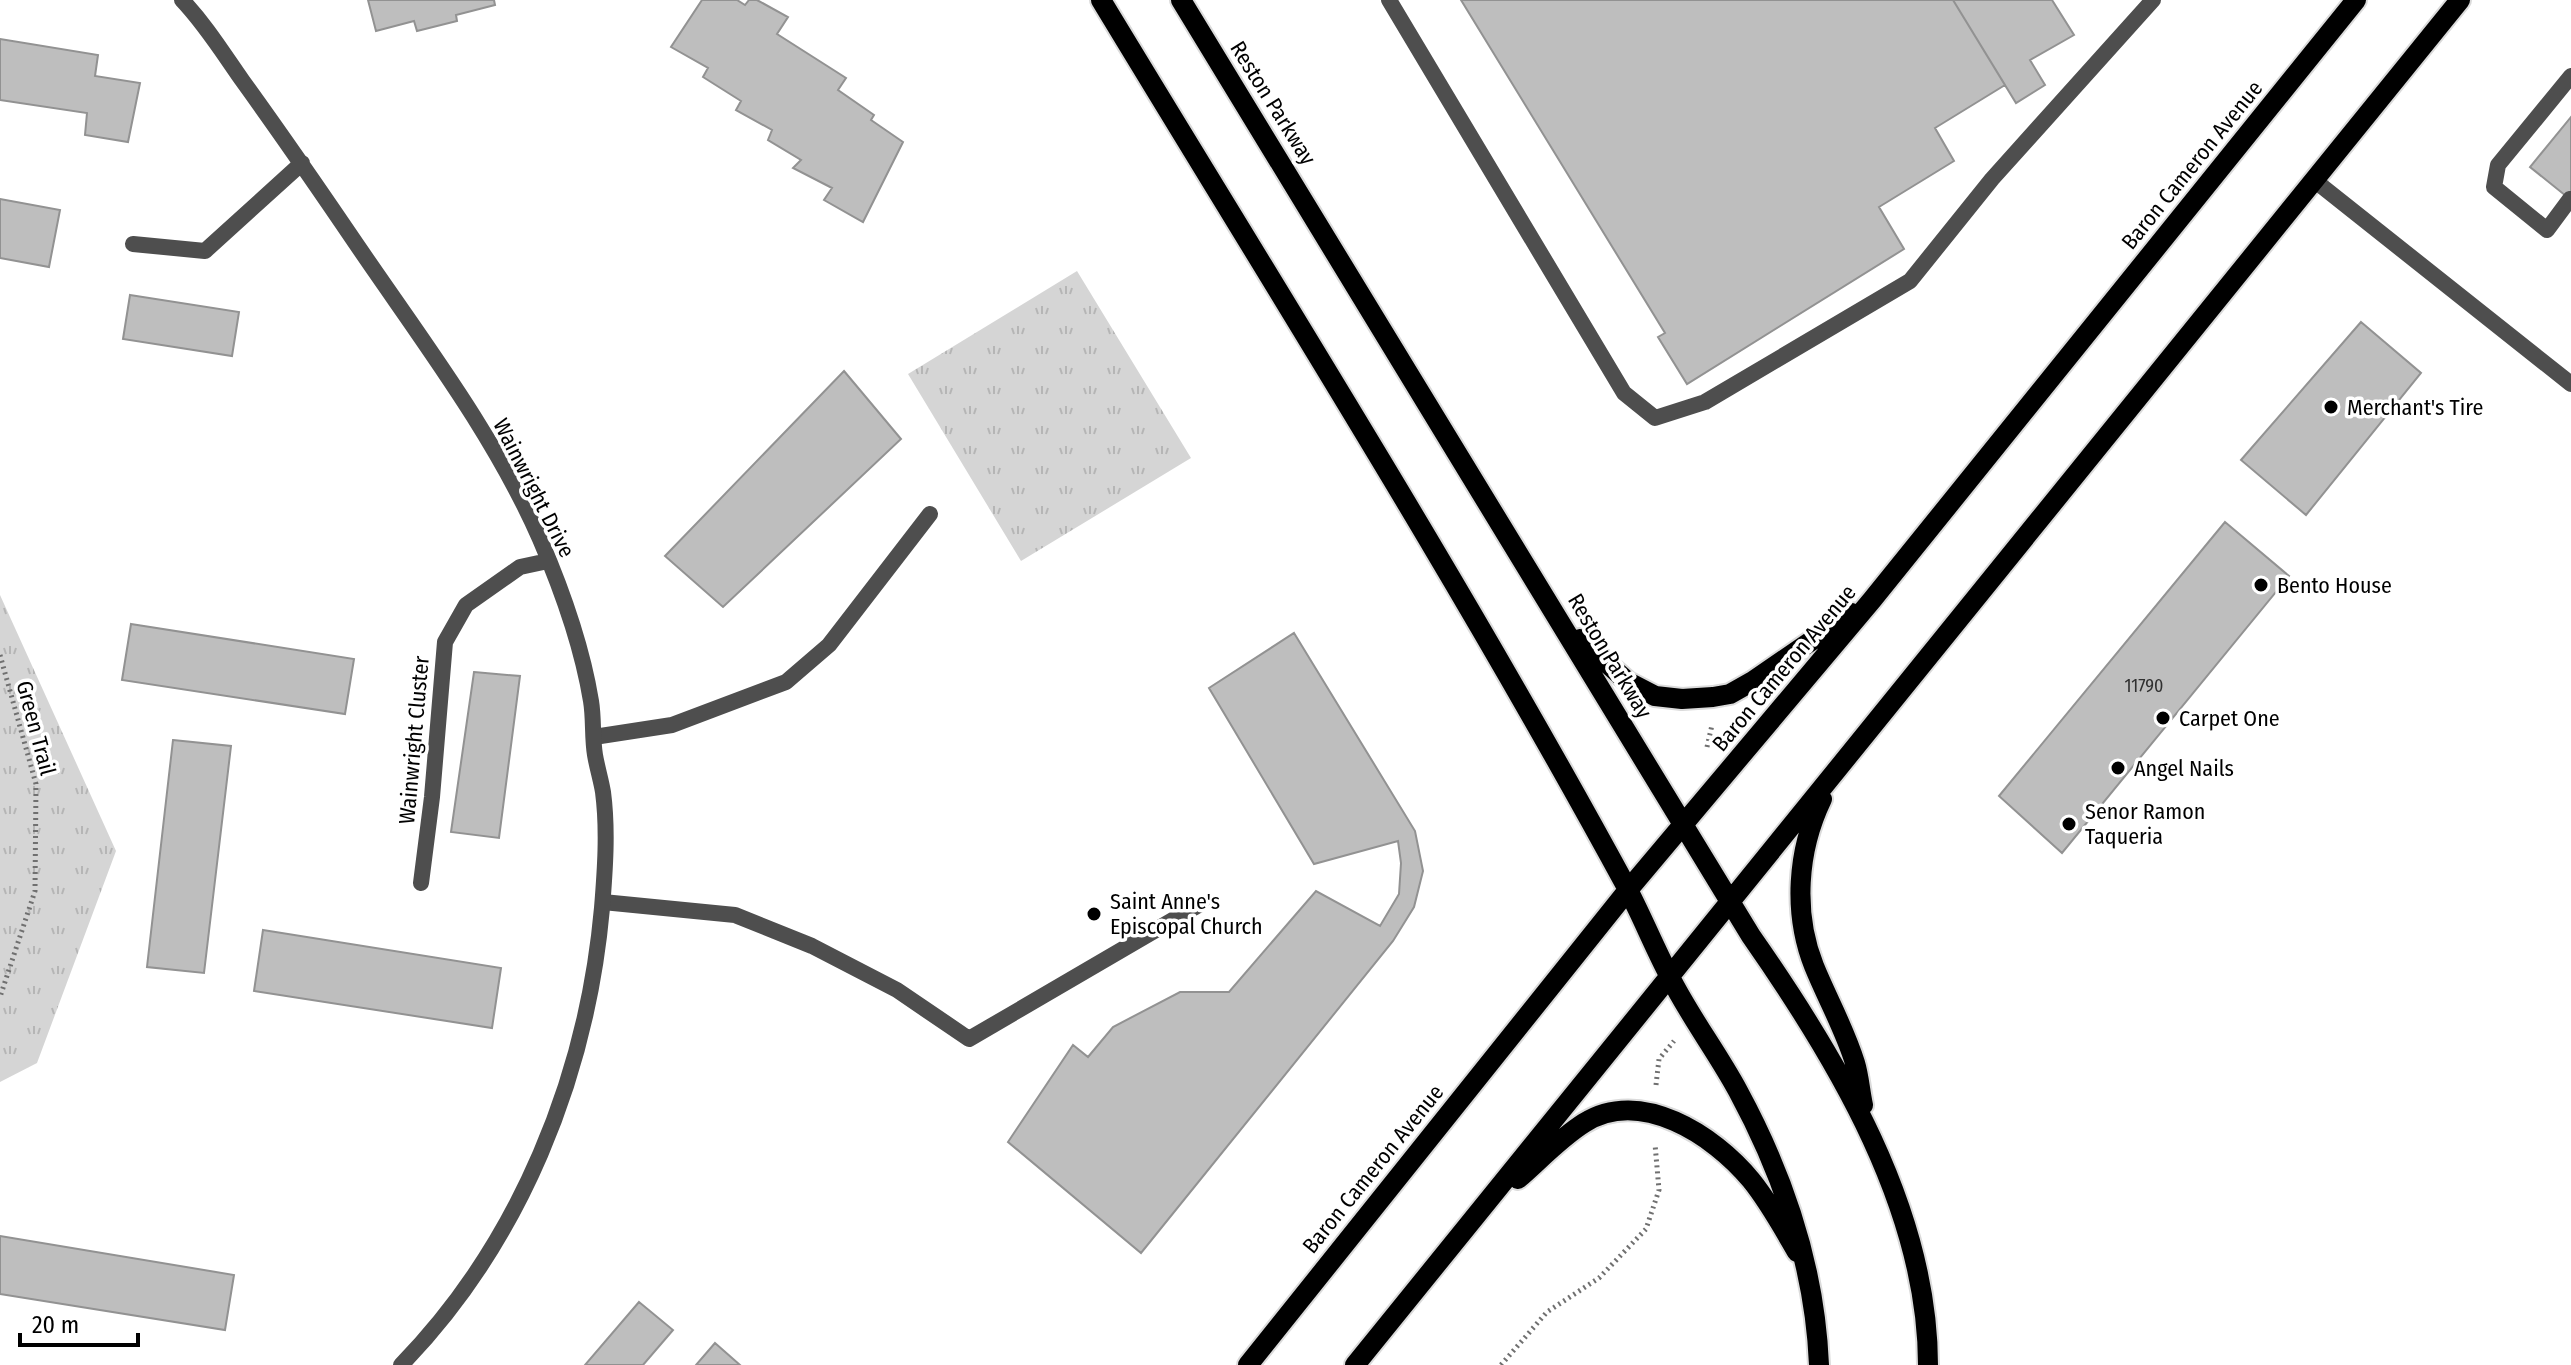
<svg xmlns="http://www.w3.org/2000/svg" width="2571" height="1365" viewBox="0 0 2571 1365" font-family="'Fira Sans Condensed',sans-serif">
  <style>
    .park { fill: url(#park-tufts) }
    .building { fill: #bebebe; stroke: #929292; stroke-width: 2 }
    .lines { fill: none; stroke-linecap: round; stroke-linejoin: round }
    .primary-casing { stroke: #dbdbdb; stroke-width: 24 }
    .path { stroke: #707070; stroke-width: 5; stroke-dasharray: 2 4; stroke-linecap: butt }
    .lane { stroke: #4e4e4e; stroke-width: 16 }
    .street { stroke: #4e4e4e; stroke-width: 16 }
    .primary { stroke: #000; stroke-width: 20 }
    .poi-dot { fill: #000; stroke: #fff; stroke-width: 3 }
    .labels { text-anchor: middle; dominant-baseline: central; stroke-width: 7; stroke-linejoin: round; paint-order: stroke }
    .number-label { font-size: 18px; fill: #303030 }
    .street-label { font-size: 22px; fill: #000; stroke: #fff }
    .poi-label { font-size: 22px; fill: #000; stroke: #fff; text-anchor: start }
  </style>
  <defs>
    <pattern id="park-tufts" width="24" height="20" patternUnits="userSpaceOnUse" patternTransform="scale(2)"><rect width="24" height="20" fill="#d5d5d5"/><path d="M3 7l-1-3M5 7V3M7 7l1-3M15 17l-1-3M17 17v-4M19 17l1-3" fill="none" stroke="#b5b5b5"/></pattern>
  </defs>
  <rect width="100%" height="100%" fill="#fff"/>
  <path class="park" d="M1077 271 1191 458 1021 561 908 374Z
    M0 595 116 851 37 1063 0 1082Z"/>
  <path class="building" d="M368 0H494L495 5 456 15 457 21 417 31 414 21 376 31Z
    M702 0H737L745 5 749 0H757L788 17 777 34 846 78 838 90 874 115 871 120 903 142 863 222 824 200 832 188 793 168 801 160 768 140 772 130 736 110 741 101 703 77 708 68 671 47Z
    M1461 0H1953L2005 85 1935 128 1954 161 1879 207 1904 249 1687 384 1658 337 1665 333Z
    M1953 0H2052L2074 35 2030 60 2045 85 2016 103Z
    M0 39 98 55 95 76 140 83 128 142 85 135 87 113 0 100Z
    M2571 117V200L2530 167Z
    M0 199 60 210 49 267 0 258Z
    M130 295 239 312 232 356 123 339Z
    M2361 322 2421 373 2306 515 2241 460Z
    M844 371 901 439 723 607 665 556Z
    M2225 522 2289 576 2062 853 1999 796Z
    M131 624 354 659 345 714 122 680Z
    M1294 633 1415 831 1423 871 1414 907 1393 941 1141 1253 1008 1142 1073 1045 1088 1057 1113 1027 1180 992H1229L1316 891 1380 926 1399 894 1401 863 1398 841 1314 864 1209 688Z
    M474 672 520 676 499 838 451 832Z
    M173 740 231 746 204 973 147 967Z
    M263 930 501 968 492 1028 254 991Z
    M0 1236 234 1275 225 1330 0 1294Z
    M639 1302 673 1330 643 1365H585Z
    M715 1343 740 1365H696Z"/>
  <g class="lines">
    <defs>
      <path id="primary" d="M1101 0C1279 294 1462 584 1626 886 1642 916 1654 947 1670 977 1690 1017 1717 1052 1738 1091 1784 1176 1815 1268 1819 1365
        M1181 0 1751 936C1837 1059 1928 1210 1928 1365
        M1580 639 1628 682 1655 696 1682 699 1713 697 1730 694 1753 681 1852 613
        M1822 799C1797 851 1793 913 1814 966 1827 998 1845 1030 1855 1063 1859 1076 1860 1091 1863 1105
        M1518 1179C1539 1161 1560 1138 1584 1123 1640 1087 1714 1135 1751 1180 1769 1202 1783 1228 1797 1252
        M1248 1365 1628 890 1872 600 2356 0
        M1355 1365 2460 0"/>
    </defs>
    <use href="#primary" class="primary-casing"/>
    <path class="path" d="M0 655 36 784 35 891 0 997
      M1707 747 1712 725
      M1656 1085 1659 1059 1674 1041
      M1501 1365 1547 1312 1599 1278 1646 1229 1659 1190 1655 1144"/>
    <path class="lane" d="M1389 0 1624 393 1655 418 1705 402 1910 281 1992 179 2153 0
      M2314 180 2571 384
      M2570 199 2547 230 2494 187 2498 165 2571 76
      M594 737 672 725 786 682 829 645 930 514
      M603 902 735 915 812 946 897 990 969 1039 1202 903"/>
    <path class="street" d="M182 0C205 24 223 53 242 80 281 134 319 189 357 245 421 339 494 434 540 539 562 590 582 646 591 701 594 719 592 737 595 755 597 767 601 780 603 792 608 830 605 871 602 908 587 1076 520 1243 401 1365
      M133 244 205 251 302 163
      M421 883 432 797 445 642 466 605 520 567 548 561"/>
    <use href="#primary" class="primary"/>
  </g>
  <g class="poi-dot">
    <circle cx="2331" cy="407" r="8"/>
    <circle cx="2261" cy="585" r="8"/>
    <circle cx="2163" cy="718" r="8"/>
    <circle cx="2118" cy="768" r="8"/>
    <circle cx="2069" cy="824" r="8"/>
    <circle cx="1094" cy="914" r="8"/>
  </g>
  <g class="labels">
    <g class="number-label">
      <text x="2144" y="686">11790</text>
    </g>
    <g class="street-label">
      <text transform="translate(1273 103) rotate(58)">Reston Parkway</text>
      <text transform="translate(2192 165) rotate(-51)">Baron Cameron Avenue</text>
      <text transform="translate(534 488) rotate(63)">Wainwright Drive</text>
      <text transform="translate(1610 656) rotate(59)">Reston Parkway</text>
      <text transform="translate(1784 668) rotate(-50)">Baron Cameron Avenue</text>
      <text transform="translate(36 728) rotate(75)">Green Trail</text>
      <text transform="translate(414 740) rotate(-85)">Wainwright Cluster</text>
      <text transform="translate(1373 1169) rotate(-51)">Baron Cameron Avenue</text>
    </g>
    <g class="poi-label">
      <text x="2347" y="407">Merchant's Tire</text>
      <text x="2277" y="585">Bento House</text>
      <text x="2179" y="718">Carpet One</text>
      <text x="2134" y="768">Angel Nails</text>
      <text x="2085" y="811">Senor Ramon<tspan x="2085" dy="25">Taqueria</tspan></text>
      <text x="1110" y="901">Saint Anne's<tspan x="1110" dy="25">Episcopal Church</tspan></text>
    </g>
  </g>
  <path d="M20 1333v12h118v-12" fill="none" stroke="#000000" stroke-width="4"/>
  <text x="32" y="1333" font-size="24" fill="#000000" stroke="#ffffff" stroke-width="6" paint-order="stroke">20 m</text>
</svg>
